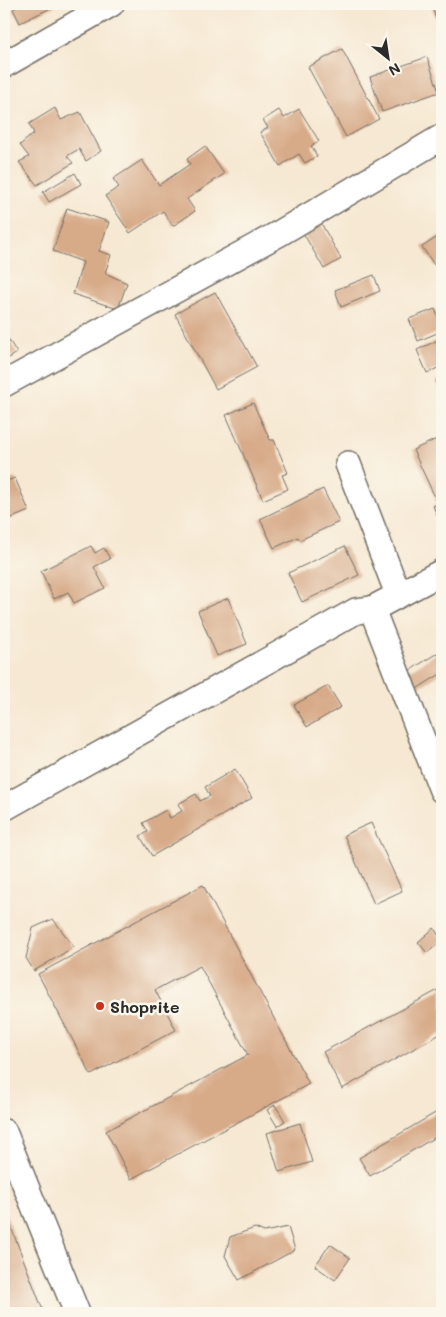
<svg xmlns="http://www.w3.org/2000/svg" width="446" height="1317" viewBox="0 0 446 1317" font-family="Mali,sans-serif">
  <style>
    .building { fill: #d7aa88 }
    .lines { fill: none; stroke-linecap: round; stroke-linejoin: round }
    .minor-casing { stroke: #726d65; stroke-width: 28 }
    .minor { stroke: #fff; stroke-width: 25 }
    .poi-dot { fill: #c8321e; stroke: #fbf7ec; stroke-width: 2 }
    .labels { text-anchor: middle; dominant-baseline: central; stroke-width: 5; stroke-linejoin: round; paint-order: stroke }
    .poi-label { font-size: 16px; font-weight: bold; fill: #2b2b2b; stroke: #fbf7ec; text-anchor: start }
  </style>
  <rect width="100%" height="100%" fill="#fbf7ec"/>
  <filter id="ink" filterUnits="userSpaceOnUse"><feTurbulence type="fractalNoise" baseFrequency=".02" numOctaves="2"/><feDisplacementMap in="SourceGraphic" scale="10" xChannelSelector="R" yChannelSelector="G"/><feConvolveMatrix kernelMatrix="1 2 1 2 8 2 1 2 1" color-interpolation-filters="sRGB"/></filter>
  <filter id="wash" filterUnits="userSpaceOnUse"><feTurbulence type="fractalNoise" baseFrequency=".0096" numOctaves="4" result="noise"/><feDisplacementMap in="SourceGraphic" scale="20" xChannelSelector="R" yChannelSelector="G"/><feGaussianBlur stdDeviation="1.12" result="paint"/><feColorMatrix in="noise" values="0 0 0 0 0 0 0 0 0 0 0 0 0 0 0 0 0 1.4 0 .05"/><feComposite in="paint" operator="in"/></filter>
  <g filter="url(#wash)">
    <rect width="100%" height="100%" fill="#f6e8d2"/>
    <g id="blocks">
      <path class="building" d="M23 4H59L20 23 13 9Z
        M431 4H442V17L436 19Z
        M342 49 379 119 346 137 308 67Z
        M427 57 439 92 382 112 370 77Z
        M55 108 61 120 80 112 101 151 86 161 79 149 67 156 73 163 37 185 19 162 29 157 20 145 34 133 29 124Z
        M299 109 319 141 311 146 317 156 305 163 299 154 280 166 260 132 268 128 263 120 279 110 284 118Z
        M205 146 224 174 187 199 195 211 173 226 163 211 130 233 105 196 119 187 113 179 142 160 159 185 190 164 187 159Z
        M75 173 81 184 49 202 43 192Z
        M67 208 109 222 99 251 111 255 105 273 127 283 118 309 73 294 83 262 53 251Z
        M316 214 341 259 324 269 298 224Z
        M442 234V261L435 266 422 247Z
        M374 275 380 291 341 307 335 290Z
        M215 292 257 367 216 389 175 314Z
        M435 309 440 322 442 321V331L418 341 409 319Z
        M4 332 17 353 4 361Z
        M442 338V366L427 373 417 350Z
        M442 378V393L436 381Z
        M253 403 270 440H274L288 473 282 475 288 489 263 500 226 415Z
        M441 437 442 439V527L433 506 438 504 413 450Z
        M15 478 29 511 7 520 4 511V482Z
        M323 489 339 522 300 540 298 537 274 548 260 519Z
        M91 546 95 553 104 548 110 559 94 567 105 588 74 603 68 592 54 599 41 571Z
        M345 546 359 575 302 602 288 573Z
        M228 598 247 644 217 656 198 611Z
        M442 650V673L410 693 401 676Z
        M328 686 341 707 307 727 294 705Z
        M235 769 252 798 152 856 140 836 148 832 143 823 166 810 170 818 182 811 178 804 196 794 200 801 210 796 205 787Z
        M371 823 402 891 374 904 344 835Z
        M203 885 309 1084 131 1179 106 1131 248 1055 200 966 155 990 176 1030 91 1075 38 974Z
        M53 919 74 947 34 971 26 958 33 928Z
        M434 928 442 941 427 953 418 942Z
        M442 988V1033L342 1089 323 1052Z
        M275 1105 285 1121 277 1126 267 1110Z
        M442 1109V1133L370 1176 359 1158Z
        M300 1123 312 1162 279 1172 267 1133Z
        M4 1209 44 1313H4Z
        M288 1227 295 1250 239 1280 225 1256 230 1237 255 1228 264 1232Z
        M330 1244 350 1258 335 1280 315 1266Z"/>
    </g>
  </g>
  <g filter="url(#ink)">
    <use href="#blocks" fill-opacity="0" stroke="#726d65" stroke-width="1"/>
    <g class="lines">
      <defs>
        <path id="minor" d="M4 65 111 4
          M4 384 280 233 442 137
          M348 464 398 594
          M372 609 442 790
          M4 808 356 611 372 609 442 572
          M4 1132 77 1313"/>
      </defs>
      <use href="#minor" class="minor-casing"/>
      <use href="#minor" class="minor"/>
    </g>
  </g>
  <circle class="poi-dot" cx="100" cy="1006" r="5"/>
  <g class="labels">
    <g class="poi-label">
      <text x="110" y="1006">Shoprite</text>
    </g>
  </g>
  <rect width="446" height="1317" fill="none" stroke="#fbf7ec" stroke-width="20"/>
  <g transform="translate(388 58) rotate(150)" stroke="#fbf7ec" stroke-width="4" paint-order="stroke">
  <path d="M0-4L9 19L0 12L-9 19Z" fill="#2b2b2b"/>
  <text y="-8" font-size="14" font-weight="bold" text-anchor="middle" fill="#2b2b2b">N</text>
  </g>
</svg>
